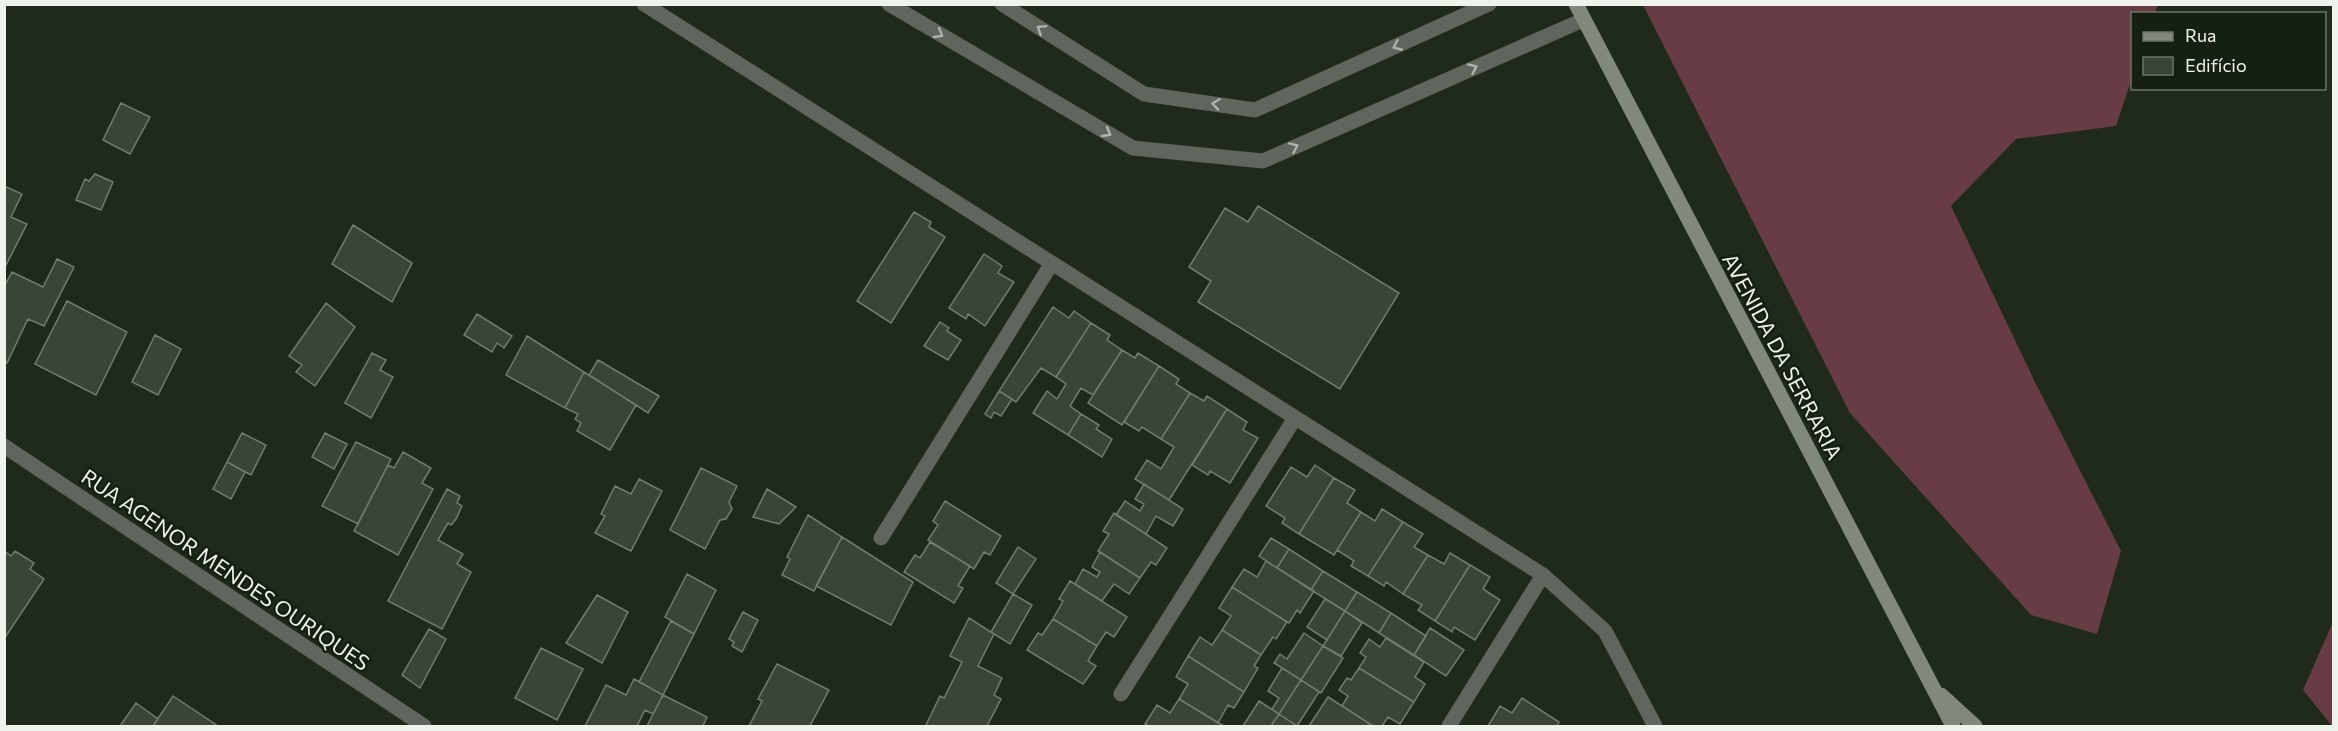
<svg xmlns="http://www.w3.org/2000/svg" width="2338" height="731" viewBox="0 0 2338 731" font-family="Commissioner,sans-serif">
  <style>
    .forest { fill: #673c45 }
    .building { fill: #3a4537; stroke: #717d6d; stroke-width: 1.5 }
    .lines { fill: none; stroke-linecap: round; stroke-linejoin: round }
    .lane { stroke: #60655e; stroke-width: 15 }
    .street { stroke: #60655e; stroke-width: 15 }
    .secondary { stroke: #81897e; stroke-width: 15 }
    .oneway { stroke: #aeb4ac }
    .labels { text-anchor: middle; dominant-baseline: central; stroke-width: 5; stroke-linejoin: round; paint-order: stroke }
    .street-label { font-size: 21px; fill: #eef4ec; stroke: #151f12 }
  </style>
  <rect width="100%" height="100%" fill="#1f291c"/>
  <path class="forest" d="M1643 5H2158L2155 13 2132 14V78L2116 126 2016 139 1951 206 2034 380 2121 551 2097 634 2031 615 1850 413Z
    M2333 622 2334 726H2332L2303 690Z"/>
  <path class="building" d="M121 103 150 117 130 154 103 140Z
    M95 174 113 182 101 210 76 200 85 179 89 181Z
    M4 186 22 194 11 217 27 224 4 269Z
    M1258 206 1399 293 1340 389 1198 302 1211 281 1189 267 1225 208 1248 222Z
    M914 212 931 222 929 227 945 237 891 323 857 301Z
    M353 225 412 263 392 302 332 264Z
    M984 254 1002 266 998 273 1014 282 985 326 968 314 966 319 949 308Z
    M57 259 74 267 44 326 28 319 7 363H4V287L12 272 43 287Z
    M67 301 127 332 96 395 35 364Z
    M326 303 355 327 315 386 296 372 302 365 289 356Z
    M1053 307 1069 318 1074 311 1091 323 1056 377 1041 368 1016 402 999 391Z
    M477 314 512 336 504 348 497 343 492 352 464 335Z
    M940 322 949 328 947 331 961 340 948 360 924 346Z
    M1091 323 1110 335 1107 340 1122 350 1093 395 1081 388 1070 406 1081 414 1068 435 1033 413 1047 391 1057 399 1066 384 1056 377Z
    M155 335 181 349 158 395 132 382Z
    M527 336 584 372 565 408 506 375Z
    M1122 350 1135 358 1138 353 1159 366 1122 425 1088 403Z
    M372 353 386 360 380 370 393 377 371 418 345 403Z
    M598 360 659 396 648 413 589 375Z
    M1159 366 1179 379 1176 384 1190 393 1161 439 1142 427 1139 431 1124 422Z
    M584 372 636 405 610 450 577 431 581 423 575 419 578 414 565 408Z
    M999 391 1012 399 1001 416 994 412 991 418 985 414Z
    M1190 393 1204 401 1207 396 1227 409 1169 500 1135 479 1147 460 1161 469 1174 447 1161 439Z
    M1227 409 1247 422 1243 430 1258 438 1230 483 1210 471 1208 475 1192 465Z
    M1081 414 1099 425 1096 429 1112 439 1102 457 1068 435Z
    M242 433 266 445 251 475 227 462Z
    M325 433 347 444 334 469 312 457Z
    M356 442 391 459 358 524 322 506Z
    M403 452 431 468 422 483 433 489 398 555 354 531 388 465 394 468Z
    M227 462 245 472 231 499 213 489Z
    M1315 465 1334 478 1299 534 1282 523 1285 518 1266 506 1291 467 1307 477Z
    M701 468 737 486 729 502 732 509 726 519 720 520 705 549 670 530Z
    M1334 478 1355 490 1347 503 1361 512 1334 555 1299 534Z
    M639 479 662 491 631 551 595 533 605 516 601 514 615 486 631 494Z
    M1144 484 1183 509 1173 526 1156 516 1146 534 1116 515 1125 501 1140 511 1144 504 1135 499Z
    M447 489 460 496 457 503 462 506 456 519 451 525 448 523 438 540 463 554 457 564 471 572 442 629 388 601Z
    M767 489 796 507 779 524 753 517Z
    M945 501 1001 536 990 555 984 552 974 569 928 540 938 525 933 521Z
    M1382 509 1403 522 1368 576 1351 566 1354 561 1337 550 1361 512 1375 521Z
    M1114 513 1167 548 1156 565 1151 562 1140 578 1098 551 1109 534 1103 531Z
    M808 515 842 537 814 591 782 575 790 559 787 557Z
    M1403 522 1423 534 1414 547 1428 555 1403 594 1386 582 1384 586 1368 576Z
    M842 537 913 582 891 625 816 586Z
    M1271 538 1289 549 1277 568 1259 556Z
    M930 542 970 566 958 586 963 588 954 603 904 572 915 555 920 558Z
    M1018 547 1036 559 1013 594 996 583Z
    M1289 549 1323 571 1311 590 1277 568Z
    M4 551 11 556 15 551 34 563 30 569 44 579 4 639Z
    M1100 552 1140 578 1129 594 1114 584 1102 601 1075 584 1083 569 1097 577 1100 572 1092 567Z
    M1450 553 1470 565 1435 621 1418 610 1422 605 1403 594 1428 555 1444 564Z
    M1266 561 1314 591 1300 613 1297 610 1289 623 1232 587 1244 569 1257 577Z
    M1470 565 1490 577 1483 589 1500 600 1475 640 1454 627 1452 632 1435 621Z
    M1323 571 1357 592 1345 611 1311 590Z
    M687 574 716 590 694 634 665 617Z
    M1070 581 1127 617 1114 637 1106 632 1097 646 1053 619 1063 601 1059 599Z
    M1232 587 1287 622 1276 639 1273 637 1261 655 1222 630 1231 616 1219 608Z
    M1357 592 1391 613 1379 633 1345 611Z
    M1013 594 1032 605 1010 644 991 632Z
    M597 595 628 612 602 663 566 643Z
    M1325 599 1345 611 1327 640 1307 627Z
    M1345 611 1362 623 1341 656 1323 646Z
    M743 612 758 620 742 652 732 646 734 642 729 639Z
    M1391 613 1426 636 1414 655 1379 633Z
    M969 618 994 634 978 666 1002 678 994 695 1001 699 987 726H929L926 725 940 696 944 698 962 662 950 656Z
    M1053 619 1097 646 1088 661 1096 666 1083 684 1027 650 1038 633 1042 635Z
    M671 621 694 634 663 695 639 682Z
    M1430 628 1464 650 1446 676 1414 655Z
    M429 629 446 639 420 688 402 675Z
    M1222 630 1261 655 1254 666 1258 668 1244 692 1188 656 1200 637 1212 645Z
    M1304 633 1323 646 1301 680 1274 663 1280 654 1287 659Z
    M1386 638 1424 662 1415 677 1425 684 1414 702 1359 668 1366 657 1360 653 1369 639 1380 647Z
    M1323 646 1343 658 1321 693 1301 680Z
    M541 648 583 669 557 720 515 698Z
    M1188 656 1244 692 1234 708 1228 705 1218 723 1179 699 1188 684 1176 677Z
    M777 664 829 690 810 726H749L762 701 758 699Z
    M1282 668 1301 680 1279 714 1272 709 1279 698 1268 691Z
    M1359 668 1414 702 1400 724 1388 717 1382 726H1373L1342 706 1348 696 1339 690 1347 678 1351 680Z
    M634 679 663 695 653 714 645 710 637 726H585L606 685 626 695Z
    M1301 680 1319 692 1297 726 1279 714Z
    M663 695 707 717 703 726H647Z
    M173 696 218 726H153Z
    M1328 697 1342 706 1373 726H1309Z
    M1522 698 1559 722 1557 726H1488L1500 706 1512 713Z
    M1179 699 1217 722 1224 726H1149L1145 724 1157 705 1170 713Z
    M1259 701 1279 714 1271 726H1243Z
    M136 703 158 719 153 726H120Z
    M1279 714 1297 726H1271Z"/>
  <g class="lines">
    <path class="lane" d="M644 4 1543 575 1605 631 1655 726
      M881 538 1052 263
      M1121 694 1295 418
      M1449 726 1543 575"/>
    <path class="street" d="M889 4 1133 148 1263 161 1583 20
      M1002 4 1144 94 1255 110 1489 4
      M4 446 424 726"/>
    <path class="secondary" d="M1576 4 1953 726
      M1941 695 1975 726"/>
  </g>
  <defs><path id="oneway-chevron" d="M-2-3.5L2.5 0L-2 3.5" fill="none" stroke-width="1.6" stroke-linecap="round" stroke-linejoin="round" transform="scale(1.5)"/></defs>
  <g class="oneway">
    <use href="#oneway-chevron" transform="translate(1041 29) rotate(-148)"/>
    <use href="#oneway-chevron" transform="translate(939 34) rotate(30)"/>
    <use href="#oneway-chevron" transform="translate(1397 46) rotate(156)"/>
    <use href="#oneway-chevron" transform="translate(1473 68) rotate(-24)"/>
    <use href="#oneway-chevron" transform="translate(1216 104) rotate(-172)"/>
    <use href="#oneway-chevron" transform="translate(1107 133) rotate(30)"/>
    <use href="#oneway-chevron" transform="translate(1294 147) rotate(-24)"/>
  </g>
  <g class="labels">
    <g class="street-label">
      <text transform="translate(1783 356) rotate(62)">AVENIDA DA SERRARIA</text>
      <text transform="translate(226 569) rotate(34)">RUA AGENOR MENDES OURIQUES</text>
    </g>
  </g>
  <rect width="2338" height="731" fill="none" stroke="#eef4ec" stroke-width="12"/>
  <rect x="2131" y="12" width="195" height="78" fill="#151f12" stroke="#6c7469" stroke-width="1.5"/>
  <rect x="2143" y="32" width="30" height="9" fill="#81897e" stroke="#6c7469" stroke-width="1.5"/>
  <text x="2185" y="42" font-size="18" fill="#eef4ec">Rua</text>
  <rect x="2143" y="57" width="30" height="18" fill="#3a4537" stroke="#6c7469" stroke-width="1.5"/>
  <text x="2185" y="72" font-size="18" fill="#eef4ec">Edifício</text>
</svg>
